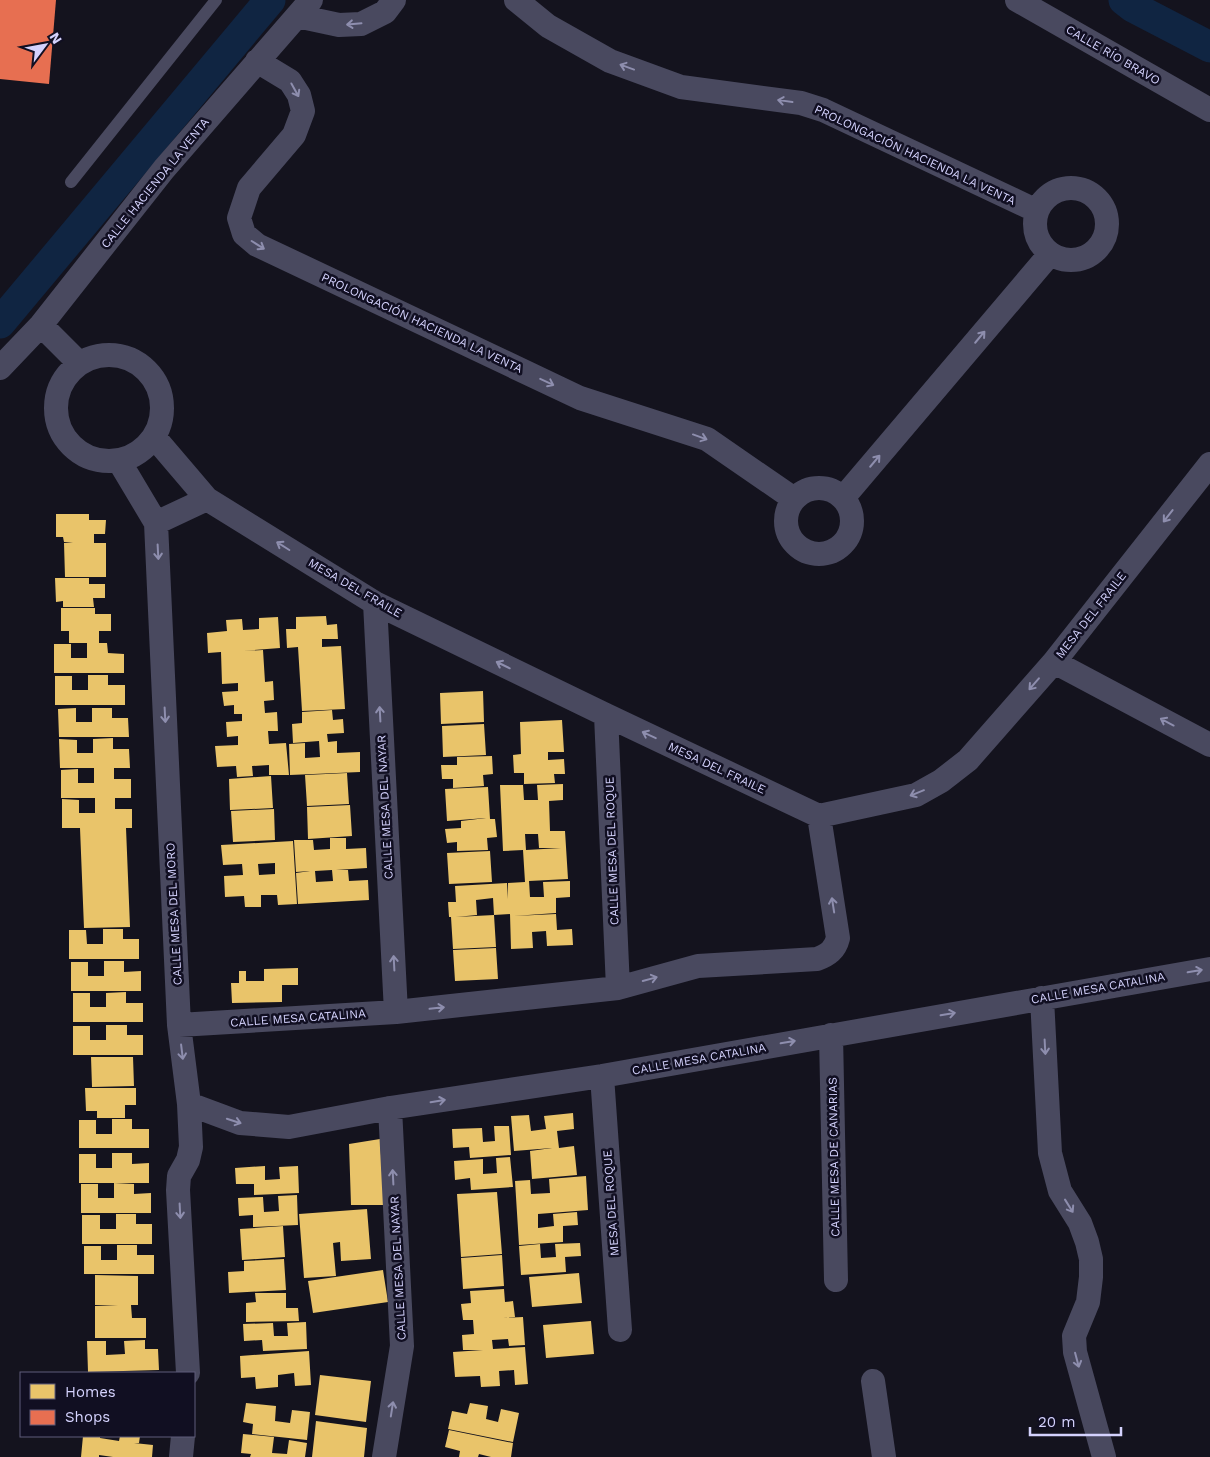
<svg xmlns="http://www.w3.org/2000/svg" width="1210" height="1457" viewBox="0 0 1210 1457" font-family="'Work Sans',sans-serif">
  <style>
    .homes { fill: #e9c46a; fill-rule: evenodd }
    .shops { fill: #e76f51 }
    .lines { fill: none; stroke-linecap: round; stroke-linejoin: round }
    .canal { stroke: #102542; stroke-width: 31 }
    .service { stroke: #49495f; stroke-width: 12 }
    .minor { stroke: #49495f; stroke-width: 24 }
    .oneway { stroke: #8e8eae }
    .labels { text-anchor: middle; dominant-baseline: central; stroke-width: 5; stroke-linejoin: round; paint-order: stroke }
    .street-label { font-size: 12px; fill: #d4d2fd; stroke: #110f22 }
  </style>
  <rect width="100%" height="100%" fill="#14131e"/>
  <path class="homes" d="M56 514H89V520H106L105 534H94V543H106V577H65L64 543 73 542H64L63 537H56Z
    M55 578H89V584H105V598H93L94 607H63V601L56 602Z
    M61 608H95V614H111V631H99V643H107L108 653 124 654V673H54V644H71V658H87V643H69V631H61Z
    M326 616 327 625 337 624 338 639H322V647L341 646 345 709 302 711 298 647 287 648 286 629H296V617Z
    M278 617 280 648 243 651 263 650 265 682 273 681 274 700 264 701 265 713 277 712 278 731H268L269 744 286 743 289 775H269V765L252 766 253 776 237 777 236 766 217 767 215 746 238 745V736L227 737 226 722 242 721V714H234V705L224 706 222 692 238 691V683L222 684 221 652 208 653 207 633 227 631 226 620 242 619 243 630 259 629V618Z
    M88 675H108V685H125V705H55V676H72V690H88Z
    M483 691 484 722 441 724 440 693Z
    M76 708V722H92V708H112V718H128L129 737H59L58 709Z
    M332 710 333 720 343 719 344 733 327 734 328 742 337 741V753L360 752V772L290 775 289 744 305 743V758L320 757 319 741 293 743 292 724 302 723V712Z
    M562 720 564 752H548V760L564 759 565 774H554L555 783 524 784V773H514L513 755 521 754 520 722Z
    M484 724 486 755 443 757 442 726Z
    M113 738V749H129L130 768H114V779H131V798H115V809H132V828H126L130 927 84 928 80 828H62V799L79 800V813H95V798H61V770L78 769V783H94V768H60L59 739 77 740V753H93V739Z
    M492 756 493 774 483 775 484 786 453 788V779H442L441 765H457V757Z
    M347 773 349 804 307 806 305 775Z
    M271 776 273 808 230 810 229 779Z
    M563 784V800L549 801 550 831H565L568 879 529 881 530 897H544L543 882 570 881V897L556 898V913L514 916 556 914 557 930 572 929 573 945 547 946 546 931 532 932 533 948 511 949 510 914 494 915 493 898 476 900 477 915 456 917 494 915 496 947 453 949 451 917H449L448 902H456L455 886 507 883 508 899V883L525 882 523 850 503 851 500 785H523L524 800H538L537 785ZM525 834H538L539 848H561L526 850Z
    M488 787 490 819H495L497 837 487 838 488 850 457 851V842L447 843 445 829 461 828V821L486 818 447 821 445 789Z
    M350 805 352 836 308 839 307 807Z
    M274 809 275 840 233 842 231 811Z
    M330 838H346V849L366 848 367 868 336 870H348L349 881 368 880 369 900 298 904 296 873 310 871 296 872 294 840H313L314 850 330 849ZM332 870 333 881 316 882 315 871Z
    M293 841 297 904 278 905 277 895H261V907H245L244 896 225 897 224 876 243 875 242 864 223 865 221 845ZM275 863V874L259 875 258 864Z
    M490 851 492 882 449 884 447 853Z
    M103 929H123V939H139V959H69V930H86L87 944H103Z
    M496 948 498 979 455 981 453 950Z
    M104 961H124V972L141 971V991H71V962H88V976H104Z
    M298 968V985H282V1002L232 1003 231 983H239V971H246V981H264V969Z
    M126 992V1003H143V1022H73V993H90V1007H106V993Z
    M106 1025H127V1035H143V1055H73V1026H90V1040H106Z
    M91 1057H133L134 1086 92 1087Z
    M85 1088H136V1105H125V1118H97V1111H86Z
    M573 1113 574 1129 557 1131 559 1148 574 1146 577 1175 532 1179 530 1151 552 1148 514 1151 511 1116 529 1115 531 1131 546 1129 544 1116Z
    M112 1119H132V1129H149V1148H79V1120H96V1134H112Z
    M494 1126H509L511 1155 470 1158 469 1147 453 1148 452 1129 482 1128 483 1142 495 1141Z
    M380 1139 384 1205H351L349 1144Z
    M112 1153H132V1164L149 1163V1183H79V1154H96V1168H112Z
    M510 1157 513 1187 471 1190 470 1178 455 1180 454 1161 483 1159V1174L497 1173 496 1158Z
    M265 1166V1180L280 1179 279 1167 298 1166 299 1193 254 1195V1184H236L235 1168Z
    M586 1176 588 1210 538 1214V1228L554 1226 553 1214 577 1212 578 1225 563 1226V1242L519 1245 515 1181 530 1180 531 1194 550 1193 549 1179Z
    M114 1183 134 1184V1194L151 1193V1213H81V1184H98V1198H114Z
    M497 1192 502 1254 461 1257 457 1194Z
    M297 1195 298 1225 253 1227V1215L239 1216 238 1198 263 1197 264 1212 279 1211 278 1196Z
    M367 1209 371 1259 341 1261 340 1242 333 1243 336 1276 304 1278 299 1214Z
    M116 1214H136V1224H152V1244H82V1215H100V1229H116Z
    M283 1226 285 1257 242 1260 240 1229Z
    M580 1243 581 1256 565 1257 566 1272 521 1275 519 1246 540 1244 541 1258 556 1257 555 1244Z
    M117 1245H137V1255H154V1274H84V1246H101V1260H117Z
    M502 1255 504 1286 463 1289 461 1258Z
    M284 1259 286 1290 229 1293 228 1272 244 1271V1261Z
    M383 1270 388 1302 313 1313 308 1281Z
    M579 1273 582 1303 532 1307 529 1277Z
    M95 1275 138 1276V1305H131L132 1318H146V1338H95V1306L118 1305H95Z
    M504 1289 505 1302 513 1301 515 1317 503 1318 523 1317 525 1345 509 1346 508 1339 492 1340 493 1349 525 1347 528 1384 515 1385 514 1370 499 1371 500 1386 481 1387 480 1376 455 1377 453 1352 483 1350H463L462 1335 474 1334 473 1320H463L461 1304 471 1303 470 1291Z
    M255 1293H286V1308H298L299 1321 246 1322V1303L256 1302Z
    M591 1321 594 1354 546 1358 543 1325Z
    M306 1322 307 1349 263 1351 262 1340 244 1341 243 1324 273 1323 274 1336H288L287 1323Z
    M145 1340V1349H158L159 1370 88 1372 87 1341H106V1355L125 1354 124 1341Z
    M309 1351 311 1385 295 1386 294 1373 278 1375V1387L256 1389 255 1377 241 1378 240 1356Z
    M320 1375 371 1381 366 1422 315 1415Z
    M246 1403 276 1406 275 1421 290 1423 292 1410 310 1412 307 1440 252 1434 253 1424 243 1422Z
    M470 1403 488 1406 486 1419 498 1422 501 1409 519 1413 513 1442 448 1429 452 1411 467 1414Z
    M316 1421 367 1428 364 1457H312Z
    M449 1430 513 1443 511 1457H491L479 1454 478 1457H459L460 1451 445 1447Z
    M243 1434 274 1437 272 1453 287 1454 289 1440 307 1443 305 1457H250L251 1454 241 1453Z
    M83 1436H100V1438L119 1441 120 1436H140L139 1443H134L153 1445 152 1457H113L99 1455V1457H81Z"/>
  <path class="shops" d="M0 0H56L49 84 0 79Z"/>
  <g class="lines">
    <path class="canal" d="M1124 0 1133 7 1210 47
      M0 323 270 0"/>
    <path class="service" d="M71 182 216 0"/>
    <path class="minor" d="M516 0 548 26 610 61 681 87 801 103 823 110 1037 211
      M1017 0 1210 110
      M297 16 339 25 361 24 385 12 394 0
      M257 61 290 81 299 95 303 111 294 135 249 188 239 218 244 234 257 245 580 398 707 439 794 499
      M1035 224a36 36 0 1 1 72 0a36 36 0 1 1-72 0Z
      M41 325 79 363
      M56 408a53 53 0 1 1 106 0a53 53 0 1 1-106 0Z
      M0 368 41 325 164 169 311 0
      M155 438 207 499 375 603 606 715 819 816 916 795 941 781 968 760 1054 662 1210 464
      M119 461 156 523 179 1025 189 1104 191 1147 188 1160 179 1176 178 1190 188 1373
      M786 521a33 33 0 1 1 66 0a33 33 0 1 1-66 0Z
      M843 498 1050 254
      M156 523 207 499
      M375 603 396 1012
      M1054 662 1210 745
      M606 715 618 988
      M1042 998 1050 1153 1060 1191 1080 1223 1087 1242 1091 1259V1277L1088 1302 1074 1336 1075 1352 1104 1457
      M179 1025 396 1012 618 988 698 966 817 959C828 955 835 950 838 938L819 816
      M831 1035 836 1280
      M602 1076 620 1330
      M189 1104 240 1123 289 1127 390 1108 602 1076 1210 969
      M873 1381 884 1457
      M181 1457 183 1436
      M384 1457 402 1346 390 1108"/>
  </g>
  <defs><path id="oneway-shaft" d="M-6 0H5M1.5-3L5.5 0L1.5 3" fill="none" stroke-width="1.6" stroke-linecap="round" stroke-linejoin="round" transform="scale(1.25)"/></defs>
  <g class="oneway">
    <use href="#oneway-shaft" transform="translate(354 24) rotate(175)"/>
    <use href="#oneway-shaft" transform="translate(627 67) rotate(-160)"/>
    <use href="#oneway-shaft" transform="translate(295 90) rotate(61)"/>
    <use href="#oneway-shaft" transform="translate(785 101) rotate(-172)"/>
    <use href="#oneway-shaft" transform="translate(258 245) rotate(32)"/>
    <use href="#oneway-shaft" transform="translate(980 337) rotate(-50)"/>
    <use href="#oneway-shaft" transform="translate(547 382) rotate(25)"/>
    <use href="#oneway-shaft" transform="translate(700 437) rotate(20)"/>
    <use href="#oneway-shaft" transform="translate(875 461) rotate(-50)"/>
    <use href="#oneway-shaft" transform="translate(1168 516) rotate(128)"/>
    <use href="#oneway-shaft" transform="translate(283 546) rotate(-148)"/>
    <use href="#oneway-shaft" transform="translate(158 552) rotate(87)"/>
    <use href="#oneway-shaft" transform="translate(503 665) rotate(-154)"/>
    <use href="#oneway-shaft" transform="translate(1034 684) rotate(131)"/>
    <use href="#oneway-shaft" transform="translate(380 714) rotate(-93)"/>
    <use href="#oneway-shaft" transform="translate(165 715) rotate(87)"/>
    <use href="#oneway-shaft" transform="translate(1167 722) rotate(-152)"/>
    <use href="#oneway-shaft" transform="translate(649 735) rotate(-155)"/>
    <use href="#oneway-shaft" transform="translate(917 793) rotate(158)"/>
    <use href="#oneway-shaft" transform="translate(833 905) rotate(-99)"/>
    <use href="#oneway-shaft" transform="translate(394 963) rotate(-93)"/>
    <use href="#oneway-shaft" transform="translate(1195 971) rotate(-10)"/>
    <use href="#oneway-shaft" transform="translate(650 979) rotate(-15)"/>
    <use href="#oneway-shaft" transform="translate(437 1008) rotate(-6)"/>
    <use href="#oneway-shaft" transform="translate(948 1014) rotate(-10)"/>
    <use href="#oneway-shaft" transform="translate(788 1042) rotate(-10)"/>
    <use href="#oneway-shaft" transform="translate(1045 1047) rotate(87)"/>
    <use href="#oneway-shaft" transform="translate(182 1052) rotate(83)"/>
    <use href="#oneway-shaft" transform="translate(438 1101) rotate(-9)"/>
    <use href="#oneway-shaft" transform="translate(234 1121) rotate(18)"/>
    <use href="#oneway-shaft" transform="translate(393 1177) rotate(-93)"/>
    <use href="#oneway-shaft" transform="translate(1069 1206) rotate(58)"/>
    <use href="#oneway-shaft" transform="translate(180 1211) rotate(87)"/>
    <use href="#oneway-shaft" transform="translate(1077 1360) rotate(75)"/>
    <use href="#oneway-shaft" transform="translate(392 1409) rotate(-81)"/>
  </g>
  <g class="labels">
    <g class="street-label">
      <text transform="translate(1113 55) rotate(30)">CALLE RÍO BRAVO</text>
      <text transform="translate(915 155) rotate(25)">PROLONGACIÓN HACIENDA LA VENTA</text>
      <text transform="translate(155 183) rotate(-51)">CALLE HACIENDA LA VENTA</text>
      <text transform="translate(422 323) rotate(25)">PROLONGACIÓN HACIENDA LA VENTA</text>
      <text transform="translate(355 588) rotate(30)">MESA DEL FRAILE</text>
      <text transform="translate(1091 615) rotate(-52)">MESA DEL FRAILE</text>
      <text transform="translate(717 768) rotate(25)">MESA DEL FRAILE</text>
      <text transform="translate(385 807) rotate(-93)">CALLE MESA DEL NAYAR</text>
      <text transform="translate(612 851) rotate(-92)">CALLE MESA DEL ROQUE</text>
      <text transform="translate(174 914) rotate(-93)">CALLE MESA DEL MORO</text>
      <text transform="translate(1098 988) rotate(-10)">CALLE MESA CATALINA</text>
      <text transform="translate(298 1018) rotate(-4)">CALLE MESA CATALINA</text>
      <text transform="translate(699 1059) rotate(-10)">CALLE MESA CATALINA</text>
      <text transform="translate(834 1157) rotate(-91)">CALLE MESA DE CANARIAS</text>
      <text transform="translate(611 1203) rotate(-94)">MESA DEL ROQUE</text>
      <text transform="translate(398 1268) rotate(-93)">CALLE MESA DEL NAYAR</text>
    </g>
  </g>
  <rect x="20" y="1372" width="175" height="65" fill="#110f22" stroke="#5f5d7a"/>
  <rect x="30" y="1384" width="25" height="15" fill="#e9c46a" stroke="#5f5d7a"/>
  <text x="65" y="1397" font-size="15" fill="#d4d2fd">Homes</text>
  <rect x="30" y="1410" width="25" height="15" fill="#e76f51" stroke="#5f5d7a"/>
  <text x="65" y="1422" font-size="15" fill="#d4d2fd">Shops</text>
  <g transform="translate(45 45) rotate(58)" stroke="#110f22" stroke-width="4" paint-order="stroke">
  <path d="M0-4L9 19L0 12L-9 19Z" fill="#d4d2fd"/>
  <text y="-8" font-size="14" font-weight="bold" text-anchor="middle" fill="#d4d2fd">N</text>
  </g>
  <path d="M1030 1427v8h91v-8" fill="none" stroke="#d4d2fd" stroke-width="2.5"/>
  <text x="1038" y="1427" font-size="15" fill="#d4d2fd" stroke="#110f22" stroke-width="4" paint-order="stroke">20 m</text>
</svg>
